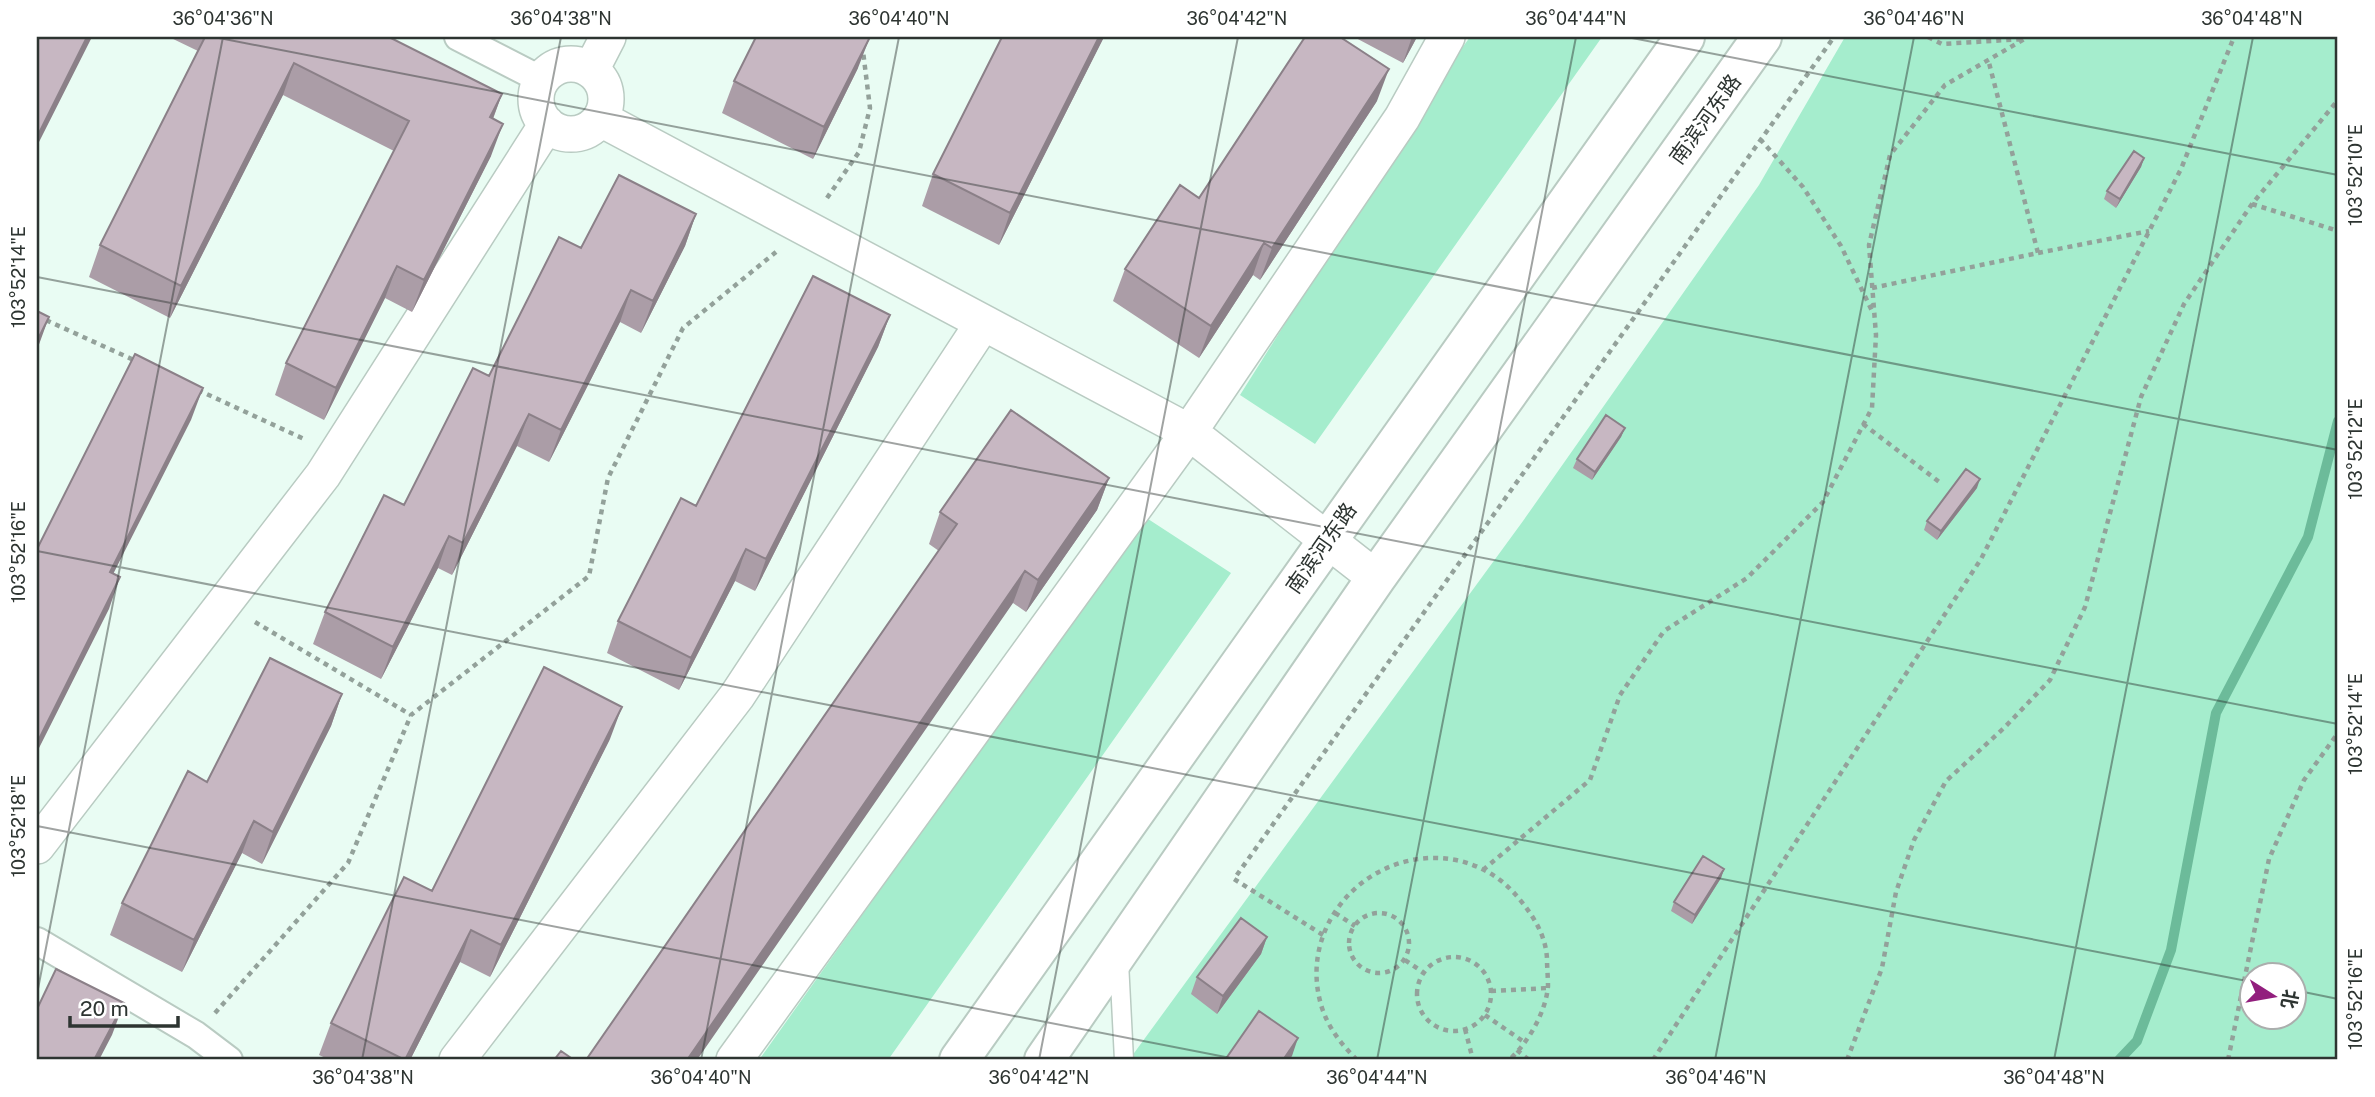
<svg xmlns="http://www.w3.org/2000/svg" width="2375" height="1097" viewBox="0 0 2375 1097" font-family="'Public Sans','Noto Sans SC',sans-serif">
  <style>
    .green { fill: #a5edcd; fill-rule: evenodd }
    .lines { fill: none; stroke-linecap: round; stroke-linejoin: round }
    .stream { stroke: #6cbb9a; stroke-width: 10 }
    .service-casing { stroke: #b9cbc2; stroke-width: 21 }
    .pedestrian-casing { stroke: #b9cbc2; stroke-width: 30 }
    .minor-casing { stroke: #b9cbc2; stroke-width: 38 }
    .secondary-casing { stroke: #b9cbc2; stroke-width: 42 }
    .path { stroke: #93a19a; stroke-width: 4.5; stroke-dasharray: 5 5; stroke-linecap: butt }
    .service { stroke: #fff; stroke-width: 18 }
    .pedestrian { stroke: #fff; stroke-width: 26 }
    .minor { stroke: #fff; stroke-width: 35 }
    .secondary { stroke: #fff; stroke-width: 38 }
    .wall { fill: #ab9da7 }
    .shaded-wall { fill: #8b8088 }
    .building { fill: #c7b7c2; stroke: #8b8088; stroke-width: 2 }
    .ticks { fill: none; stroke: #2d3431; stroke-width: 2; stroke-opacity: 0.45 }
    .labels { text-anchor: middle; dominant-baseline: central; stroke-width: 6; stroke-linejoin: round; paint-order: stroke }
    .street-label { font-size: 21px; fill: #2d3431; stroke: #fff }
    .neatline { fill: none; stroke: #2d3431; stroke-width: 2.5 }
    .ticks-label { font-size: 18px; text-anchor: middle; fill: #2d3431 }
  </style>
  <rect width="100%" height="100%" fill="#e9fcf3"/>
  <path class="green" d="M1470 37H1602L1315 444 1240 395 1436 84Z
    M1845 37H2338V1060H1129L1523 521 1759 185ZM2252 974H2294V1016H2252Z
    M1145 517 1231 573 888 1060H759Z"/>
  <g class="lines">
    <path class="stream" d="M2119 1060 2137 1041 2171 950 2216 713 2308 537 2338 421"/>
    <defs>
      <path id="service" d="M1119 962 1124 1060"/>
      <path id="pedestrian" d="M458 37 542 80
        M37 941 196 1035 229 1060"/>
      <path id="minor" d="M536 99a35 35 0 1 1 70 0a35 35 0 1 1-70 0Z
        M591 70 608 37
        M601 119 1189 432 1376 578
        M37 846 323 475 547 124
        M457 1060 737 696 983 323
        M734 1060 1189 432 1402 118 1447 37"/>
      <path id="secondary" d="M959 1060 1685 37
        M1044 1060 1376 578 1762 37"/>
    </defs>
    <use href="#service" class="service-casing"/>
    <use href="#pedestrian" class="pedestrian-casing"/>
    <use href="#minor" class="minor-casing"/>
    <use href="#secondary" class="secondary-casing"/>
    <path class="path" d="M1928 37 1942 44 2023 39
      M1760 139 1803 187 1841 246 1873 313
      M827 198 859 152 870 108 863 51
      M2252 204 2338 231
      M2038 253 2149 231
      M1872 288 2038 253 1988 59
      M37 316 136 361
      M198 390 304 439
      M1863 424 1942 484
      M255 622 411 715
      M1483 870 1590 780 1620 695 1664 631 1747 578 1823 502 1872 408 1876 335 1869 245 1890 155 1945 85 2028 37
      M1349 943a30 30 0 1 1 60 0a30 30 0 1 1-60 0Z
      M1335 913 1355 926
      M1323 935 1234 879 1834 37
      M1417 994a37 37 0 1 1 74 0a37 37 0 1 1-74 0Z
      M1405 960 1424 973
      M1491 991 1548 988
      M215 1013 348 863 411 715 589 576 608 478 683 328 776 252
      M1485 1015 1524 1042
      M1465 1029 1473 1060
      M1517 1050 1529 1060
      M1357 1060C1342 1045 1329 1029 1322 1008 1295 923 1372 844 1456 860 1479 865 1499 876 1515 894 1531 912 1546 934 1547 959 1547 968 1548 977 1548 986 1546 1012 1528 1043 1509 1060
      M1653 1060 1981 559 2181 169 2234 37
      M1847 1060 1882 968 1896 892 1914 840 1946 781 2004 728 2050 680 2085 607 2141 397 2184 304 2252 204 2338 100
      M2228 1060 2269 859 2304 780 2338 733"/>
    <use href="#service" class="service"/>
    <use href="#pedestrian" class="pedestrian"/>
    <use href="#minor" class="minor"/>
    <use href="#secondary" class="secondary"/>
  </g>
  <path class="wall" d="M169 37H389L502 94 493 119 491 156 412 312 385 298 324 420 275 395 286 363 394 151 283 95 170 318 89 277 100 245 198 51Z
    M1002 37H1104L999 245 922 206 933 174Z
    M1354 37H1417L1403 63Z
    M858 68 813 159 722 113 734 81Z
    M1377 101 1260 280 1253 275 1199 358 1113 301 1125 269 1199 198Z
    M2144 158 2141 167 2116 208 2104 199 2107 191Z
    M696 214 685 246 641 333 620 322 549 462 517 446 452 575 438 568 381 679 313 644 325 612 404 505 581 248Z
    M890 315 878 347 755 591 735 581 679 690 607 653 618 621 696 506Z
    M1625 428 1621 437 1592 480 1573 468 1577 459Z
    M1109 478 1097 510 1026 612 929 544 940 512Z
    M1977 488 1937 540 1924 530 1927 521Z
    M342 694 331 726 262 864 242 853 182 972 110 935 122 903 207 782Z
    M610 739 490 977 460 962 410 1060H330L319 1055 331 1023 432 891Z
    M1724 869 1721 878 1692 924 1671 911 1674 902Z
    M1267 937 1261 954 1217 1014 1191 994 1197 977Z"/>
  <path class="shaded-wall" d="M87 37H92L37 146V137Z
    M870 37 858 68 813 159 824 127Z
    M1099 37H1104L999 245 1010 213Z
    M1412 37H1417L1403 63Z
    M294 63 283 95 170 318 181 286Z
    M1389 69 1377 101 1260 280 1272 248Z
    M502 94 490 126V117Z
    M503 124 491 156 412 312 424 280Z
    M2144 158 2141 167 2116 208 2120 199Z
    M696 214 685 246 641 333 653 301Z
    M1264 243 1253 275 1199 358 1211 326Z
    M397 266 385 298 324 420 336 388Z
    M631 290 620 322 549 462 561 430Z
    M890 315 878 347 755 591 766 559Z
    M49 317 37 350V341Z
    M203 388 191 420 98 604 110 572Z
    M529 414 517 446 452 575 463 543Z
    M1625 428 1621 437 1592 480 1595 472Z
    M1109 478 1097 510 1026 612 1038 580Z
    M1980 479 1977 488 1937 540 1941 531Z
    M449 536 438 568 381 679 393 647Z
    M746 549 735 581 679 690 691 658Z
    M1025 571 1013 603 697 1060H687Z
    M120 577 109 609 37 752V743Z
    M342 694 331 726 262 864 273 832Z
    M622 707 610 739 490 977 501 945Z
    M254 821 242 853 182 972 194 940Z
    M1724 869 1721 878 1692 924 1695 915Z
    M471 930 460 962 410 1060H406Z
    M1267 937 1261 954 1217 1014 1223 996Z
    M124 1003 112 1035 99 1060H94Z
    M1298 1038 1292 1056 1289 1060H1283Z"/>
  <path class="building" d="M37 37H87L37 137Z
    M205 37H389L502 94 490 117 503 124 424 280 397 266 336 388 286 363 409 121 294 63 181 286 100 245Z
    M756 37H870L824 127 734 81Z
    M1002 37H1099L1010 213 933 174Z
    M1305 37H1340L1389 69 1272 248 1264 243 1211 326 1125 269 1180 185 1199 198Z
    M2134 151 2144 158 2120 199 2107 191Z
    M619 175 696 214 653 301 631 290 561 430 529 414 463 543 449 536 393 647 325 612 384 495 404 505 473 368 489 376 559 237 581 248Z
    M813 276 890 315 766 559 746 549 691 658 618 621 681 498 696 506Z
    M37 311 49 317 37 341Z
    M135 354 203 388 110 572 120 577 37 743V549Z
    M1011 410 1109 478 1038 580 1025 571 687 1060H586L957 524 940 512Z
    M1606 415 1625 428 1595 472 1577 459Z
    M1966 469 1980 479 1941 531 1927 521Z
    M270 658 342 694 273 832 254 821 194 940 122 903 188 771 207 782Z
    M544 667 622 707 501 945 471 930 405 1060 331 1023 404 877 432 891Z
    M1703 856 1724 869 1695 915 1674 902Z
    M1241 918 1267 937 1223 996 1197 977Z
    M56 969 124 1003 94 1060H37V1009Z
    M1259 1011 1298 1038 1283 1060H1225Z
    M561 1051 574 1060H554Z"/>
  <path class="ticks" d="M214 37 2338 450M1627 37 2338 175M37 277 2338 724M37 551 2252 982M37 826 1241 1060M2294 990 2338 999M37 994 223 37M362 1060 561 37M701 1060 899 37M1039 1060 1238 37M1377 1060 1576 37M1715 1060 1914 37M2054 1060 2253 37"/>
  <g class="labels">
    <g class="street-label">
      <text transform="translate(1705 119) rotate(-54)">南滨河东路</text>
      <text transform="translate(1321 548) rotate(-55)">南滨河东路</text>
    </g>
  </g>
  <rect width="2375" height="1097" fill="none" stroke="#ffffff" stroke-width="77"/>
  <g transform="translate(2273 996) rotate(101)"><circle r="33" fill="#ffffff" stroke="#abaead" stroke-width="2"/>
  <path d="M0-5L12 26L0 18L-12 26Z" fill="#921e7d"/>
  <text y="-10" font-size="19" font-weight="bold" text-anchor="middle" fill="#2d3431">北</text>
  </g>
  <path d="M70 1016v10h108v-10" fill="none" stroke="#2d3431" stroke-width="3.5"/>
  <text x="80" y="1016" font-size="21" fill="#2d3431" stroke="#ffffff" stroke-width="5" paint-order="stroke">20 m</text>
  <rect x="38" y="38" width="2298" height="1020" class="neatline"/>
  <g class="ticks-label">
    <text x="223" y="25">36°04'36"N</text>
    <text x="561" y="25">36°04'38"N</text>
    <text x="899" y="25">36°04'40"N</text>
    <text x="1237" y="25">36°04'42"N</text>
    <text x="1576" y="25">36°04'44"N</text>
    <text x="1914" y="25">36°04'46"N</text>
    <text x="2252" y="25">36°04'48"N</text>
    <text transform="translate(2356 175) rotate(-90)" y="6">103°52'10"E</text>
    <text transform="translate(19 277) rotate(-90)" y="6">103°52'14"E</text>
    <text transform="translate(2356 449) rotate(-90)" y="6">103°52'12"E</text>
    <text transform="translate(19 552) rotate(-90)" y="6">103°52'16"E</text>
    <text transform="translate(2356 724) rotate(-90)" y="6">103°52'14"E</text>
    <text transform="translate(19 826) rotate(-90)" y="6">103°52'18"E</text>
    <text transform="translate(2356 999) rotate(-90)" y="6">103°52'16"E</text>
    <text x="363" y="1084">36°04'38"N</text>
    <text x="701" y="1084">36°04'40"N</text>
    <text x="1039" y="1084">36°04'42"N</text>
    <text x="1377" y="1084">36°04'44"N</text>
    <text x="1716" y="1084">36°04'46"N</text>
    <text x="2054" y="1084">36°04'48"N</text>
  </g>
</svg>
